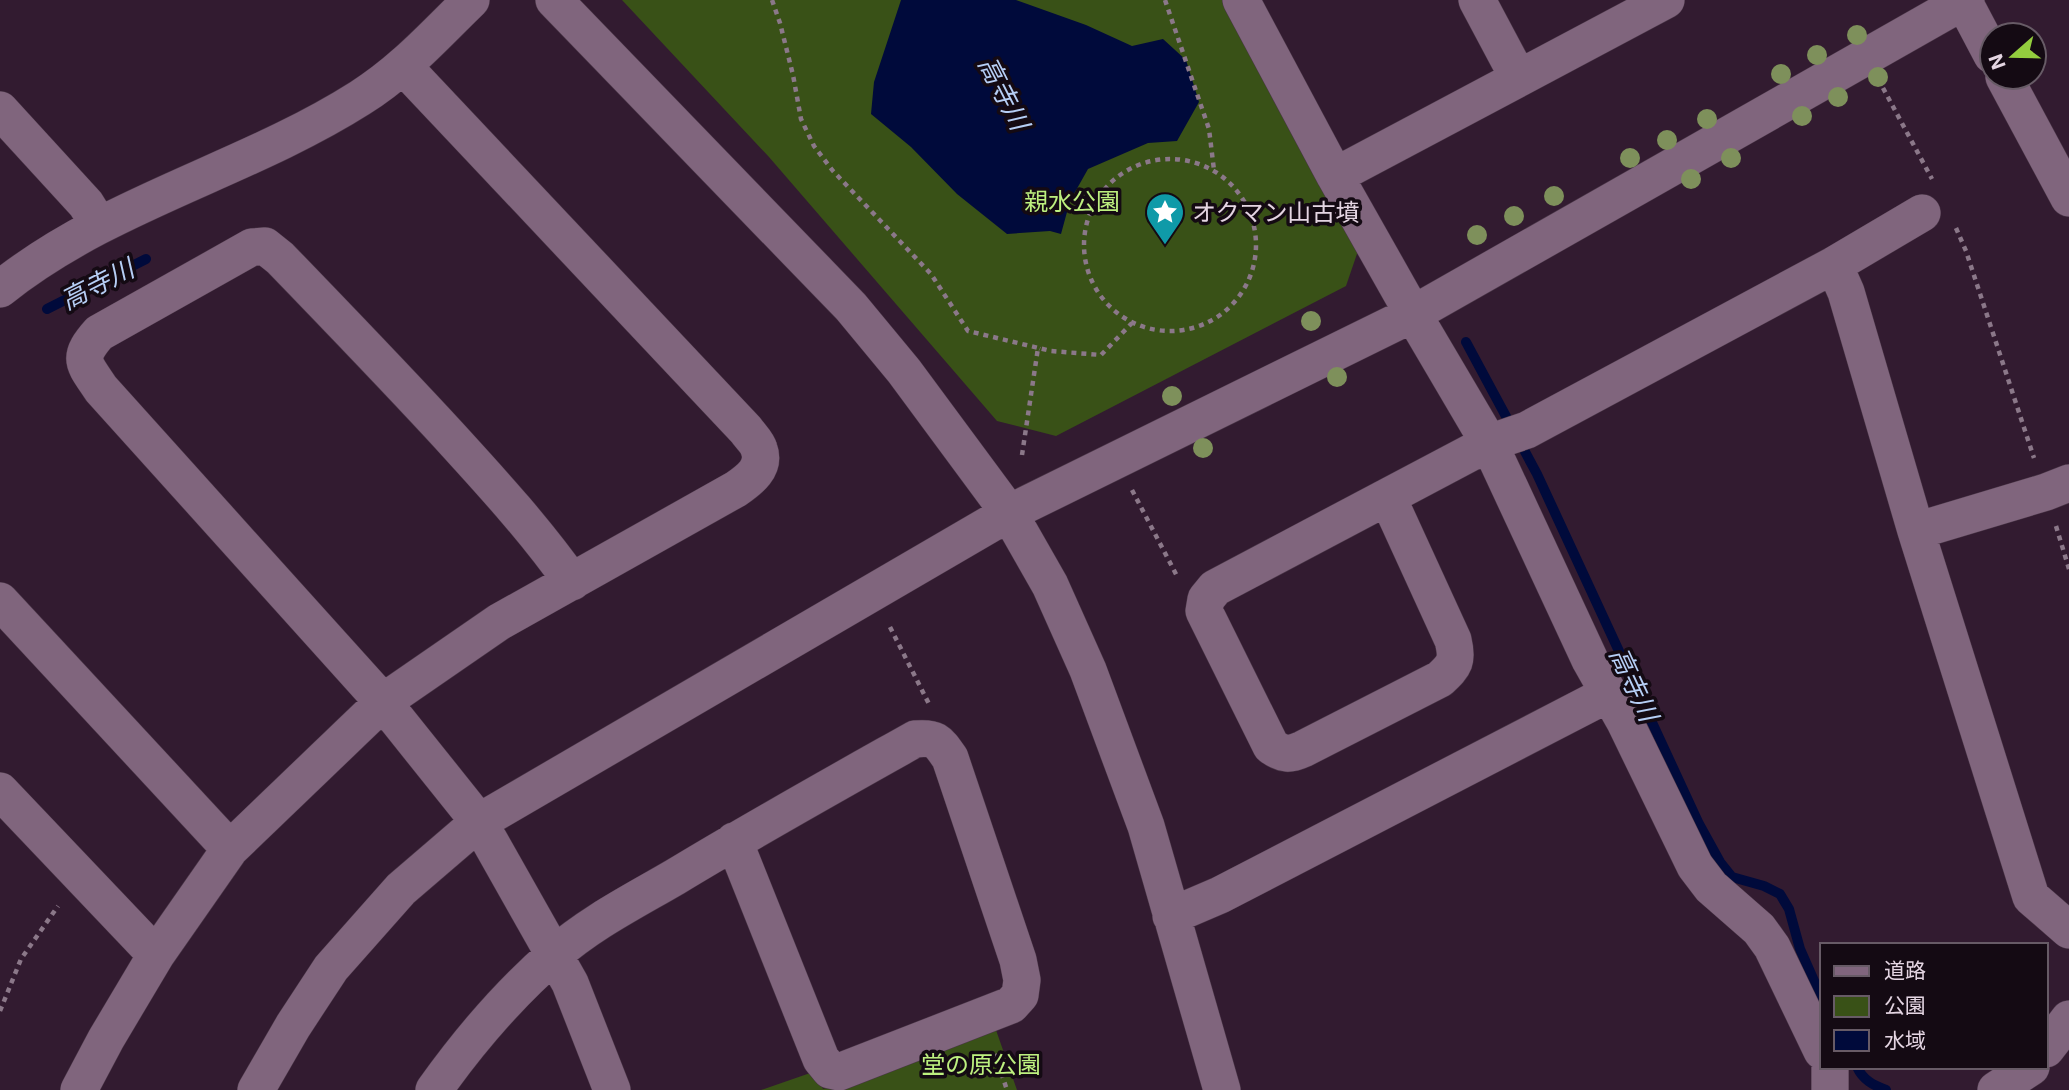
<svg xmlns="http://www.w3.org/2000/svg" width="2069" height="1090" viewBox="0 0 2069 1090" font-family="Inter,'Noto Sans JP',sans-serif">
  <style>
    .green { fill: #395117 }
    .water { fill: #000a3b }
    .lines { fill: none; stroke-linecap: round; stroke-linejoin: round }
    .stream { stroke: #000a3b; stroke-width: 10 }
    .minor-casing { stroke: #4a3748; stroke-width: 38 }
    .path { stroke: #8b7889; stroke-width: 4.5; stroke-dasharray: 5 5; stroke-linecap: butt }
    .minor { stroke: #80657d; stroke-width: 37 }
    .tree { fill: #7e905b }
    .labels { text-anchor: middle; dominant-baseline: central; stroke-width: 7; stroke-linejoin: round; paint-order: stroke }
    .park-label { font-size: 24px; fill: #bdf07f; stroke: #140a13 }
    .poi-label { font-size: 24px; fill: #e4d5e2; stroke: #140a13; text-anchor: start }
    .water-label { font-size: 26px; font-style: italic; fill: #b6cef5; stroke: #140a13 }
  </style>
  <rect width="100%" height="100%" fill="#321b30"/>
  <path class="green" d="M622 0H1229L1360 245 1346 286 1056 436 997 421 769 157Z
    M996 1030 1017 1090H761L816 1071 823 1089Z"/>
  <path class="water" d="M901 0H1016L1086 25 1132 46 1163 39 1186 60 1199 102 1177 141 1148 143 1088 169 1070 201 1061 234 1050 231 1007 234 957 194 911 147 871 114 874 82Z"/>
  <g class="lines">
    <path class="stream" d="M47 309 146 259
      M1466 342 1537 474 1699 824 1720 862 1732 877 1764 886 1780 894 1789 909 1800 949 1822 999
      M1857 1067C1863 1080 1873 1085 1886 1090"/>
    <defs>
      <path id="minor" d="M554 0 851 307 904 371 1009 513 1050 585 1088 670 1146 826 1222 1090
        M1241 0 1335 176 1413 314 1489 443 1590 660 1625 722 1695 866 1711 887 1759 929 1772 947 1822 1051
        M1477 0 1518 77
        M1963 0 1992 55
        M2004 77 2069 198
        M0 110 86 204 99 225
        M1335 176 1666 0
        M1834 265 1846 292 1916 531 2031 897 2069 930
        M0 289C107 203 245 171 360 98 403 71 435 35 471 0
        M1388 498 1453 640C1458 661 1455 665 1440 679L1303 749C1290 755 1283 755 1271 746L1204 611 1206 599 1215 588 1489 443 1527 430 1834 265 1922 213
        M1916 531 2046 492 2069 483
        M572 582C536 531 494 485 452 439 396 378 338 318 280 258L265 246 252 247 99 333C76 359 84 363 101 389L383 702 479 822 570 983 612 1090
        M0 601 230 849
        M0 791 156 955
        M1171 916 1220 895 1608 694
        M2046 1049 2069 1019
        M1830 1067V1090
        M79 1090 106 1039 156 955 230 849 383 702 499 622 736 489C749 480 766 468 759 449 757 442 750 436 746 430L404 67
        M256 1090 293 1026 331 968 401 889 479 822 1009 513 1413 314 1966 0
        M434 1090C469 1041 509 994 554 955 590 923 634 901 675 877 754 829 835 784 915 739 936 737 938 741 950 758L1018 960 1022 980 1020 995 1011 1005 839 1072 830 1070 821 1059 734 841
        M1996 1090 2031 1067"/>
    </defs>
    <use href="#minor" class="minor-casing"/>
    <path class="path" d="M772 0 780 23 793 75 801 119 814 146 833 171 931 274 968 331 1051 351 1101 355 1132 323
      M1165 0 1209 129 1214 170
      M1883 88 1932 179
      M1084 245a86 86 0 1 1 172 0a86 86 0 1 1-172 0Z
      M1956 228 1966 251 2034 458
      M1022 455 1038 348 1040 349
      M1132 490 1177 576
      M2056 526 2069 569
      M890 627 929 704
      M0 1011 21 959 58 906
      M995 1054 1007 1090
      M963 1066 995 1056"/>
    <use href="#minor" class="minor"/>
  </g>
  <g class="tree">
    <circle cx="1857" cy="35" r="10"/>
    <circle cx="1817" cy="55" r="10"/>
    <circle cx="1781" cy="74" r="10"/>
    <circle cx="1878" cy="77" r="10"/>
    <circle cx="1838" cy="97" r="10"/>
    <circle cx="1802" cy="116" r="10"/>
    <circle cx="1707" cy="119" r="10"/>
    <circle cx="1667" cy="140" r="10"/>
    <circle cx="1630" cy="158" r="10"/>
    <circle cx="1731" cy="158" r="10"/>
    <circle cx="1691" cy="179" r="10"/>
    <circle cx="1554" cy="196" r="10"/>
    <circle cx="1514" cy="216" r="10"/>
    <circle cx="1477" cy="235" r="10"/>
    <circle cx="1311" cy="321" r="10"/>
    <circle cx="1337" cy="377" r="10"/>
    <circle cx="1172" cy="396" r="10"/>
    <circle cx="1203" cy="448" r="10"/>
  </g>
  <defs>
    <symbol id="sight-pin" viewBox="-11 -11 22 30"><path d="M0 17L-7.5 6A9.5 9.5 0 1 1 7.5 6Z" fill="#0f9aa8" stroke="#140a13"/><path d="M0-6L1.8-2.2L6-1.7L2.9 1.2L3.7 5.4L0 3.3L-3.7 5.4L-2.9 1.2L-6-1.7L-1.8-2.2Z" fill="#fff"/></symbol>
  </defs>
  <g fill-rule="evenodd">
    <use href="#sight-pin" x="1143" y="190" width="44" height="60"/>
  </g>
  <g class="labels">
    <g class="park-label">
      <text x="1072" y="201">親水公園</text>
      <text x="981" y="1064">堂の原公園</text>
    </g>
    <g class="poi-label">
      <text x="1192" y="212">オクマン山古墳</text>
    </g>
    <g class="water-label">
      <text transform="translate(1004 93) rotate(63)">高寺川</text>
      <text transform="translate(97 284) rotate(-27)">高寺川</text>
      <text transform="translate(1634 684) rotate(65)">高寺川</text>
    </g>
  </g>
  <rect x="1820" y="943" width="228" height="126" fill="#140a13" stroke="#675b66" stroke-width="2"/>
  <rect x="1834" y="966" width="35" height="10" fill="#80657d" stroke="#675b66" stroke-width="2"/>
  <text x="1884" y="978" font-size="21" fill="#e4d5e2">道路</text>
  <rect x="1834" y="996" width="35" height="21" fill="#395117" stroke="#675b66" stroke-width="2"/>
  <text x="1884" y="1013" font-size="21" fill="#e4d5e2">公園</text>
  <rect x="1834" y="1030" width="35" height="21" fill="#000a3b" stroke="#675b66" stroke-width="2"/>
  <text x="1884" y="1048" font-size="21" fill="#e4d5e2">水域</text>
  <g transform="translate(2013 56) rotate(250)"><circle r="33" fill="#140a13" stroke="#675b66" stroke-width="2"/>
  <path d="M0-5L12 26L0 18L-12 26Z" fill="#93cd3e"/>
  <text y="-10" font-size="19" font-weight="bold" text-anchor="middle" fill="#e4d5e2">N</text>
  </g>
</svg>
